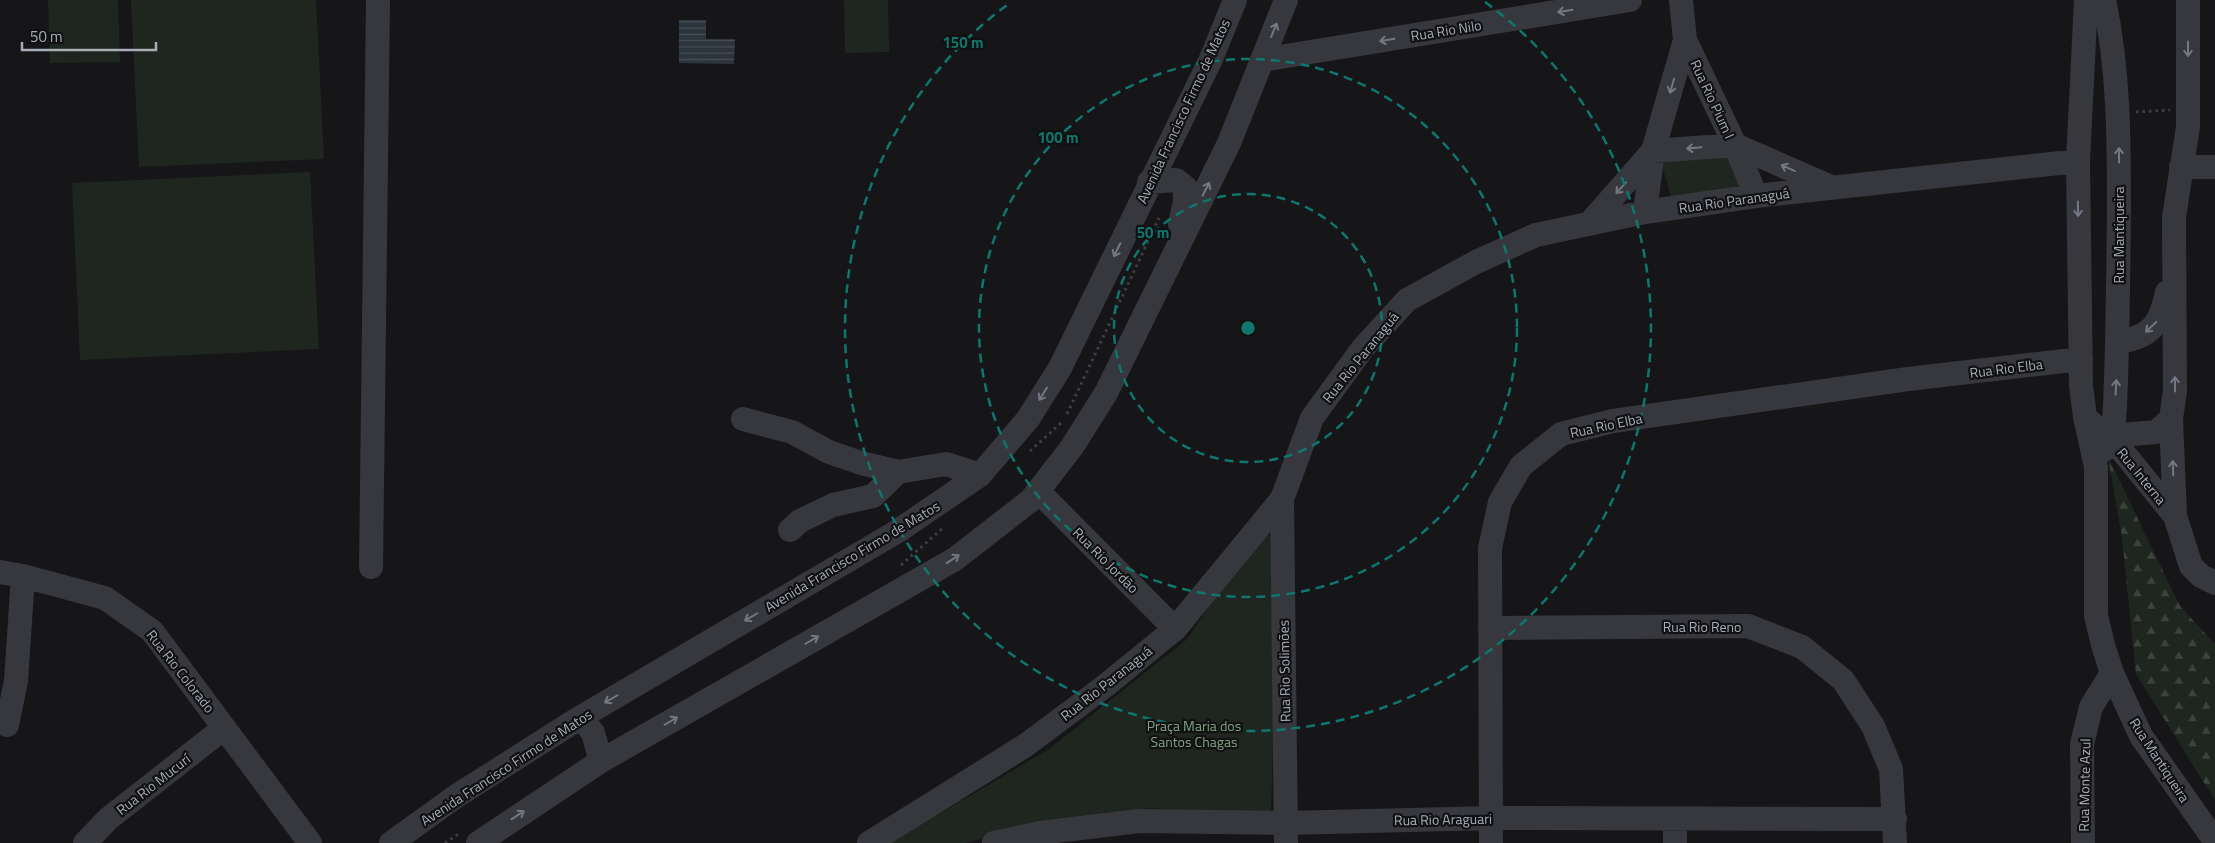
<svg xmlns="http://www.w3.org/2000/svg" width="2215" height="843" viewBox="0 0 2215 843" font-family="'Titillium Web',sans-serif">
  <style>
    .forest { fill: url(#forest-firs) }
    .park { fill: #1e261f }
    .water { fill: url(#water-rules) }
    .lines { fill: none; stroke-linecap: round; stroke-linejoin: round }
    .path { stroke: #3d3f44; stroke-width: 3; stroke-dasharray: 2.5 4; stroke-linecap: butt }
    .minor { stroke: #37383d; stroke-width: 24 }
    .oneway { stroke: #757881 }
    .ring { fill: none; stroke: #0f766e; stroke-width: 2.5; stroke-dasharray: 9 6 }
    .labels { text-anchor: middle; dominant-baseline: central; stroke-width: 4.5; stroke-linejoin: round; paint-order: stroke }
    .street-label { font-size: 14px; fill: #a8adb8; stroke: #111113 }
    .park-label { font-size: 14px; fill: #7fa381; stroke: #111113 }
    .centre { fill: #0f766e; stroke: #111113; stroke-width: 2.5 }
    .ring-label { font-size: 15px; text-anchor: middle; font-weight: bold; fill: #0f766e; stroke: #111113; stroke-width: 4.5; stroke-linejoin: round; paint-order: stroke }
  </style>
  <defs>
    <pattern id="forest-firs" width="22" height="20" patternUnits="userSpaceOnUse" patternTransform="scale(1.25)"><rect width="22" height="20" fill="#1e261f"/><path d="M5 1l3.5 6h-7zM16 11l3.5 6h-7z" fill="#3c433d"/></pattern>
    <pattern id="water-rules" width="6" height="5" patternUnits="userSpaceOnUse" patternTransform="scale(1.25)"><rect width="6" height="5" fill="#2c353c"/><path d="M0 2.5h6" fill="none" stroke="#485056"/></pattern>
  </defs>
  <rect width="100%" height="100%" fill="#161618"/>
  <path class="forest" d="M2108 457 2180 606 2215 644V800L2136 674 2122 538Z"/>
  <path class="park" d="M48 0H118L120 62 50 63Z
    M131 0H316L324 159 139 167Z
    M844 0H888L889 52 845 53Z
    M1730 153 1740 190 1672 200 1661 162Z
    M310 172 319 349 80 360 72 183Z
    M1260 534 1278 537 1271 816 1148 808 1027 827 965 843H889L1049 749 1186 640Z"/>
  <path class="water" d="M679 20H706V39H735L734 64 679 63Z"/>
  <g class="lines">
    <path class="path" d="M2136 112 2170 110
      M1067 414 1159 218
      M1030 451 1061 423
      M901 565 945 526
      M445 843 460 833"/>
    <path class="minor" d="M1681 0 1685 40 1735 145 1756 196
      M2086 0 2078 161 2081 386 2085 417 2096 467V616L2103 645 2112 673 2141 736 2215 841
      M1262 60 1630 0
      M2181 167H2215
      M1149 182 1176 180 1185 187V202L1180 224
      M1645 212 1653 151 1685 40
      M1589 224 1653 151 1735 145 1831 187
      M2118 342C2152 337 2160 324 2167 292
      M2085 417 2102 433 2110 436 2156 432 2171 419 2175 391 2174 217 2188 127V0
      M743 419 792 432 829 452 861 463 898 472 946 464 980 475
      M2171 419 2175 516 2191 566 2201 576 2215 583
      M2110 436 2175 516
      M2104 450 2114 420 2115 405C2118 340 2118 276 2119 211 2119 140 2119 70 2104 0
      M1038 491 1175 629
      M1282 499 1286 843
      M790 530 800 521 833 505 873 496 898 472
      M371 567 378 0
      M0 572 23 576 105 598 152 631 310 843
      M1490 628 1748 626 1802 647 1843 680 1873 726 1891 769 1895 843
      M581 717 593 733 601 761
      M7 725 16 681 23 576
      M85 843 108 819 224 728
      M391 843 458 795 581 717 898 531 980 475 1028 419 1060 368 1211 59 1235 0
      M478 843 601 761 955 559 1031 500 1072 447 1106 393 1229 143 1286 0
      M869 843 1026 745 1105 686 1175 629 1282 499 1312 418 1363 348 1407 300 1476 262 1536 235 1645 212 1756 196 2078 161
      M994 843 1040 833 1139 821 1287 823 1491 818 1895 819
      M1491 843 1490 548 1500 502 1521 466 1561 434 1613 421 1908 379 2081 359
      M1675 843V819
      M2083 843 2082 744 2091 707 2112 673"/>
  </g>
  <defs><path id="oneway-shaft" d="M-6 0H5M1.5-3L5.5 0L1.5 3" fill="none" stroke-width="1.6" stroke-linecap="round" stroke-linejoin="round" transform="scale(1.25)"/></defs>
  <g class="oneway">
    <use href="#oneway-shaft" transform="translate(1565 11) rotate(171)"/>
    <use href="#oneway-shaft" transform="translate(1274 30) rotate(-68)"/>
    <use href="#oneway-shaft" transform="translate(1387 40) rotate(171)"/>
    <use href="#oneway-shaft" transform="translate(2188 49) rotate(90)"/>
    <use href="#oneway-shaft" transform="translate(1672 86) rotate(106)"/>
    <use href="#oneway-shaft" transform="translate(1694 148) rotate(175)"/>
    <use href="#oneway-shaft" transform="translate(2119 155) rotate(-90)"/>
    <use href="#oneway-shaft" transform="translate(1788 168) rotate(-156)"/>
    <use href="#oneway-shaft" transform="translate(1621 188) rotate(132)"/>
    <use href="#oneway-shaft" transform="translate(1206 189) rotate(-63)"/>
    <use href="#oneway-shaft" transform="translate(2078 209) rotate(89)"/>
    <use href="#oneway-shaft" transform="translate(1117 250) rotate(116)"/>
    <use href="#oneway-shaft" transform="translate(2151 327) rotate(137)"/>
    <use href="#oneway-shaft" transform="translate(2175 384) rotate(-90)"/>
    <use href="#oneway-shaft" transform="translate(2116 387) rotate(-87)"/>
    <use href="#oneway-shaft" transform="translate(1043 394) rotate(122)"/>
    <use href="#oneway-shaft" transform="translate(2173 468) rotate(-92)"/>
    <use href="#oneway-shaft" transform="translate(953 559) rotate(-33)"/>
    <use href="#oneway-shaft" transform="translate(751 617) rotate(150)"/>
    <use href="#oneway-shaft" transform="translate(812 640) rotate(-30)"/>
    <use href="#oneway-shaft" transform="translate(611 699) rotate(150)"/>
    <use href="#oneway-shaft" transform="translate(671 721) rotate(-30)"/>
    <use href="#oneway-shaft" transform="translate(518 815) rotate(-33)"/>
  </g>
  <g class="ring">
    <circle cx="1248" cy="328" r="134"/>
    <circle cx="1248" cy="328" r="269"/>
    <path d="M1485 2A403 403 0 1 1 1011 2"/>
  </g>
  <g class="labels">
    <g class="street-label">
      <text transform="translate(1446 30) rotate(-9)">Rua Rio Nilo</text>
      <text transform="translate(1713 99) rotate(65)">Rua Rio Pium I</text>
      <text transform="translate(1183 111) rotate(-65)">Avenida Francisco Firmo de Matos</text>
      <text transform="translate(1734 200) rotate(-8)">Rua Rio Paranaguá</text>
      <text transform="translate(2118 235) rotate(-90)">Rua Mantiqueira</text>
      <text transform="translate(1360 357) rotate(-51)">Rua Rio Paranaguá</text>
      <text transform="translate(2006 368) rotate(-7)">Rua Rio Elba</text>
      <text transform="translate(1606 425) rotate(-12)">Rua Rio Elba</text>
      <text transform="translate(2142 476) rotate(51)">Rua Interna</text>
      <text transform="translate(852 556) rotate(-31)">Avenida Francisco Firmo de Matos</text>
      <text transform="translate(1106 560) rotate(45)">Rua Rio Jordão</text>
      <text x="1702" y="626">Rua Rio Reno</text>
      <text transform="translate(181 671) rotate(52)">Rua Rio Colorado</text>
      <text transform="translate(1284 671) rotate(-91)">Rua Rio Solimões</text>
      <text transform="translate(1106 683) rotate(-38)">Rua Rio Paranaguá</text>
      <text transform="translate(2160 760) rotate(57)">Rua Mantiqueira</text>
      <text transform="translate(506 767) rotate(-33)">Avenida Francisco Firmo de Matos</text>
      <text transform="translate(153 784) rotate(-38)">Rua Rio Mucurí</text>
      <text transform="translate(2084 785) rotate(-89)">Rua Monte Azul</text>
      <text transform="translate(1443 819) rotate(-1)">Rua Rio Araguari</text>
    </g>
    <g class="park-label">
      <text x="1194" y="725">Praça Maria dos<tspan x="1194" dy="16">Santos Chagas</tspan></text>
    </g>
  </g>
  <circle cx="1248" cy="328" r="8" class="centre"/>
  <g class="ring-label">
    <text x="963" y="48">150 m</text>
    <text x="1058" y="143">100 m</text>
    <text x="1153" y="238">50 m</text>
  </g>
  <path d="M22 42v8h134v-8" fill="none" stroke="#a8adb8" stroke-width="2.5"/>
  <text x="30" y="42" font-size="15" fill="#a8adb8" stroke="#111113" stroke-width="4" paint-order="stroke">50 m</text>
</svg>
